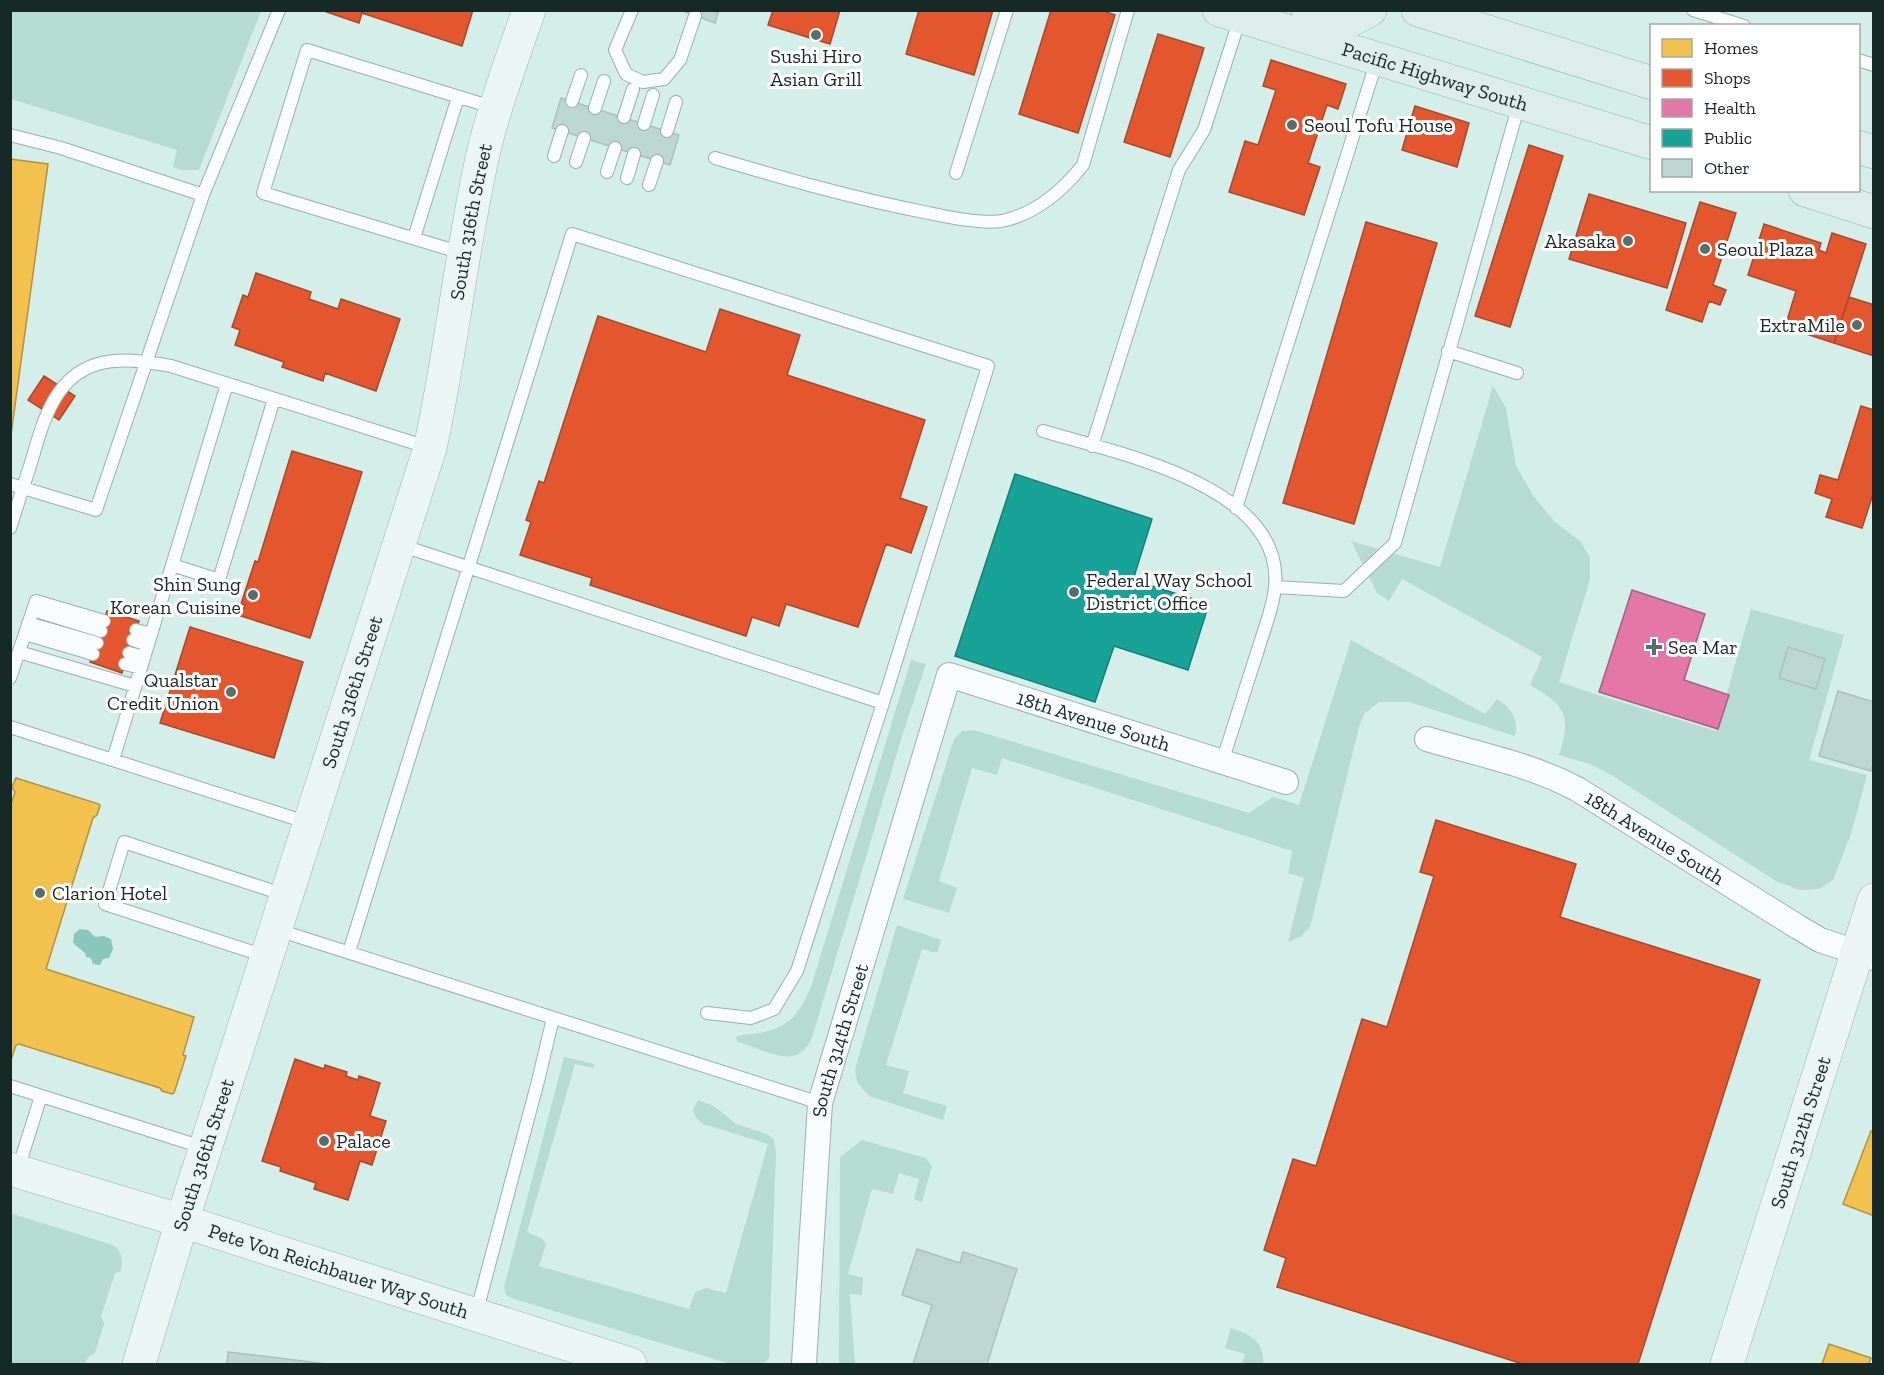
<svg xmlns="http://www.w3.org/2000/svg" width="1884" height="1375" viewBox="0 0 1884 1375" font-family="'Zilla Slab',serif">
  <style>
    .green { fill: #b5dbd3 }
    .water { fill: #89c7bc }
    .homes { fill: #f2c14e; stroke: #b09342; stroke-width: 1.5 }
    .shops { fill: #e4572e; stroke: #a6492c; stroke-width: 1.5 }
    .health { fill: #e377a8; stroke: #a66081; stroke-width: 1.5 }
    .public { fill: #17a398; stroke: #177e76; stroke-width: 1.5 }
    .building { fill: #bcd6d2; stroke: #acc0bd; stroke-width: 1.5 }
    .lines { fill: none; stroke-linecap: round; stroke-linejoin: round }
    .lane-casing { stroke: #9cb0ad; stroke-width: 14 }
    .street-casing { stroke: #9cb0ad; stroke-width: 26 }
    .secondary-casing { stroke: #9cb0ad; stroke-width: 34 }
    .primary-casing { stroke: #90b3ae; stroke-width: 34 }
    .lane { stroke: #f9fcfc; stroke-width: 12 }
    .street { stroke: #f9fcfc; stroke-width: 24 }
    .secondary { stroke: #ebf5f3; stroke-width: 33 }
    .primary { stroke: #ddedeb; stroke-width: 33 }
    .poi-dot { fill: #596e6b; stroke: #fff; stroke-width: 2 }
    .labels { text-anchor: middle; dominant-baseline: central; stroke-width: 6; stroke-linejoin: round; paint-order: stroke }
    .poi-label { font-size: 20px; fill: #172926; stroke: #fff; text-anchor: start }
    .street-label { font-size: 20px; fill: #172926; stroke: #fff }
  </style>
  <rect width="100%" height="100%" fill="#d4eeea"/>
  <path class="green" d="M10 11 11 10 261 11 199 170H181L173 167 177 150 11 99Z
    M1493 386 1506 408 1516 466 1534 497 1556 523 1580 541 1590 558V579L1559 682 1595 694 1716 731 1751 609 1844 635 1809 760 1867 775 1851 834 1833 880 1819 889 1800 890 1776 881 1613 776 1590 764 1559 755C1572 715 1565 705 1530 685L1542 657 1402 579 1389 601 1377 593 1351 541 1440 567Z
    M1351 640 1485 714 1497 699C1511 708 1519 719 1515 736L1409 702H1379L1364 714 1359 727 1310 927 1300 937 1288 942 1304 878 1288 873 1292 851 1002 758 997 775 972 768 939 881 957 888 949 913 903 899 954 739 962 731 974 730 1249 813 1273 797 1299 805Z
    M911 660 926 664 903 733 812 1038C808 1045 804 1052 796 1055 783 1061 751 1046 737 1041L736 1037C744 1034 752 1034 760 1033 791 1027 799 1013 811 987Z
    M897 925 941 940 937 953 922 949 886 1065 909 1071 903 1093 947 1106 943 1120 869 1096 857 1082 855 1069Z
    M564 1057 595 1064 593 1068 575 1064 527 1232 542 1239 546 1244 539 1266 689 1309 695 1292 706 1288 726 1293 768 1144 703 1124 696 1118 693 1110 698 1100 714 1106 736 1124 767 1134 774 1140 776 1152 769 1358 764 1364H731L514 1299 506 1295 504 1287Z
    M862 1140 925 1158 932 1166 922 1202 914 1199 919 1179 899 1173 893 1194 872 1189 848 1274 863 1278 862 1295 850 1294 855 1364H839L840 1157Z
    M10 1213 113 1245C123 1251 123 1262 120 1272L115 1273 101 1316 104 1324 95 1353 88 1357 85 1364H11Z
    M1231 1328C1250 1334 1265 1342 1263 1364H1242L1245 1354 1225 1348Z"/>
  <path class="water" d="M80 929 88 930 95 937 104 936 111 939 113 949 109 958 103 959 100 965 93 964 91 958 86 957 85 953 73 943 74 934Z"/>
  <path class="homes" d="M10 159 48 164 11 435H10Z
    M16 778 99 804 100 806 97 815 93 818 46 969 194 1017 183 1055 186 1056 174 1093 172 1094 162 1091 160 1088 19 1044 16 1045 10 1063V807L15 792 12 787Z
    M1871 1131 1874 1132V1216L1843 1204Z
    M1829 1344 1871 1358 1869 1364H1822Z"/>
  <path class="shops" d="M321 10H473L462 46 362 13 359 23Z
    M773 10H840L830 44 768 25Z
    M919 10H993L974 75 906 54Z
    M1051 10H1101L1115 15 1078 133 1019 114Z
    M1158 34 1204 48 1170 157 1124 142Z
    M1271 60 1346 84 1338 109 1327 105 1308 163 1320 167 1304 215 1229 192 1245 141 1258 145 1276 90 1263 86Z
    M1415 106 1469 123 1457 167 1402 150Z
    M1529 145 1563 156 1510 327 1475 316Z
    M1589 194 1686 223 1667 288 1569 259Z
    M1700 202 1736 213 1713 285 1726 290 1720 305 1709 301 1702 322 1666 310Z
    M1366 222 1437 243 1354 524 1283 503Z
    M1764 224 1821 243 1819 250 1826 253 1832 233 1866 244 1834 343 1785 327 1796 291 1748 275Z
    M256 273 311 292 309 299 338 309 341 299 400 319 376 391 325 373 323 381 282 367 284 362 235 345 240 330 232 327 243 295 248 297Z
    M1849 297 1871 304 1874 308V356L1834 343Z
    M720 309 800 335 787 375 925 420 900 498 927 507 911 553 886 544 858 627 786 604 779 626 752 617 746 636 590 585 592 578 520 555 531 522 526 520 539 481 544 483 598 316 706 352Z
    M44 376 75 396 59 420 28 400Z
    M1861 406 1874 410V491L1862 528 1826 517 1832 499 1815 493 1820 475 1838 480Z
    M292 451 362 472 310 638 241 616 245 605 241 604 255 561 258 562Z
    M107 611 139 621 122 673 90 662Z
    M190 627 303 662 274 758 160 723Z
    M1436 820 1576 864 1560 917 1760 980 1638 1364H1523L1277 1287 1286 1258 1264 1250 1293 1159 1316 1166 1362 1019 1387 1027 1434 876 1420 872Z
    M295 1059 324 1069 325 1065 347 1072 346 1076 358 1080 359 1076 380 1083 370 1116 386 1121 372 1165 360 1161 348 1200 314 1189 316 1183 280 1171 281 1167 262 1161Z"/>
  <path class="health" d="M1632 590 1705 614 1684 680 1729 695 1718 729 1599 692Z"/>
  <path class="public" d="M1015 474 1152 519 1133 580 1209 604 1188 670 1114 646 1095 702 955 656Z"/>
  <path class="building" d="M680 10H719L715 23Z
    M561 98 679 135 670 165 552 128Z
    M1788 647 1825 659 1816 689 1779 678Z
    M1838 691 1874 702V762L1871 771 1819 756Z
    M917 1249 960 1263 963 1252 1017 1269 987 1364H913L932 1305 902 1295Z
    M228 1352 271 1357 327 1364H227Z"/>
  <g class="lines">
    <defs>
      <path id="lane" d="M632 10 615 50 626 74 643 82 664 79 680 60 695 16
        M1693 10 1744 26
        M1858 60 1874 65
        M572 101 581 75
        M595 108 604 81
        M624 117 633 89
        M644 124 653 95
        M667 131 676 102
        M10 135 61 148 203 195
        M554 156 562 131
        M715 158C786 179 856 199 929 213 947 217 988 225 1006 220 1038 212 1063 190 1083 165L1128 10
        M576 162 584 138
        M607 172 615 148
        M956 173 1007 10
        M627 178 634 154
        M649 185 657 161
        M414 238 458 97
        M462 253 263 193 307 50 495 108
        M1448 351 1517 373
        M1043 431C1115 453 1285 485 1275 587 1273 609 1263 632 1257 653 1245 689 1234 726 1222 762
        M1092 446 1179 170 1204 130 1240 18
        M10 484 96 510 203 195 279 10
        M1236 508 1377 60
        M10 528C17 507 23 487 30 466 42 427 52 377 98 364 122 357 147 362 171 366L430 448
        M400 545 883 703
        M172 565 219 580 274 399
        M1275 587 1344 591 1395 543 1519 104
        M33 610 101 631
        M28 623 97 643
        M136 630 151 634
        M25 634 93 654
        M133 640 148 645
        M19 652 135 686
        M129 653 144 657
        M125 664 141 668
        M10 678 36 601 104 621
        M10 727 309 823
        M113 760 227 384
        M278 930 820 1103
        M349 952 572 234 988 366 883 703 797 971 774 1009 751 1018 707 1013
        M265 956 105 904 124 842 285 895
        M10 1086 205 1148
        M18 1169 41 1096
        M476 1314 538 1081 553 1018"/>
      <g id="street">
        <path id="s1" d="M1427 739C1477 754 1530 764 1577 789L1798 927 1820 940 1874 958"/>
        <path id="s2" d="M804 1364 820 1103 949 675 1286 782"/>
      </g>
      <g id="secondary">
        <path id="s3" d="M10 1169 182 1221 630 1364"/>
        <path id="s4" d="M139 1364 182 1221 430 448C452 349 461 249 484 150 495 103 513 57 529 10"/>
        <path id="s5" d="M1727 1364 1874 900"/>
      </g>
      <g id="primary">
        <path id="s6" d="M1219 10 1652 143"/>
        <path d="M1308 10 1347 22 1370 10"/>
        <path d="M1418 10 1652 83"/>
        <path d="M1858 147 1874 152"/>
        <path d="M1805 190 1874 212"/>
      </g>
    </defs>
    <use href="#lane" class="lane-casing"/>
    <use href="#street" class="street-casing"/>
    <use href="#secondary" class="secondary-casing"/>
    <use href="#primary" class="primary-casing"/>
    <use href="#lane" class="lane"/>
    <use href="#street" class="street"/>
    <use href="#secondary" class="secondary"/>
    <use href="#primary" class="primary"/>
  </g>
  <g class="poi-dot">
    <circle cx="816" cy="35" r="6"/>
    <circle cx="1292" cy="125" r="6"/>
    <circle cx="1628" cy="241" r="6"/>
    <circle cx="1705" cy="249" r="6"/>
    <circle cx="1857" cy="325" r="6"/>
    <circle cx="1074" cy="592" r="6"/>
    <circle cx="253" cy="595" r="6"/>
    <path d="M1651 638h6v6h6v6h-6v6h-6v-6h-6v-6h6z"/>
    <circle cx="231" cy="692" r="6"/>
    <circle cx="40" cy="893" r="6"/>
    <circle cx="324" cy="1141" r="6"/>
  </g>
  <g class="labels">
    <g class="poi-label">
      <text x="816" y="56" text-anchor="middle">Sushi Hiro<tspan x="816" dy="23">Asian Grill</tspan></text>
      <text x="1304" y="125">Seoul Tofu House</text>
      <text x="1616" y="241" text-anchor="end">Akasaka</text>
      <text x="1717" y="249">Seoul Plaza</text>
      <text x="1845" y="325" text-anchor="end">ExtraMile</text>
      <text x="1086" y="580">Federal Way School<tspan x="1086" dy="23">District Office</tspan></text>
      <text x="241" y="584" text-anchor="end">Shin Sung<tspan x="241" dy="23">Korean Cuisine</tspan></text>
      <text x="1668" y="647">Sea Mar</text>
      <text x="219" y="680" text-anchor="end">Qualstar<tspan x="219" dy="23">Credit Union</tspan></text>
      <text x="52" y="893">Clarion Hotel</text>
      <text x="336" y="1141">Palace</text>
    </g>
    <g class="street-label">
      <text stroke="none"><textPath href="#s6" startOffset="226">Pacific Highway South</textPath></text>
      <text stroke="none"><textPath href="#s4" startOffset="1191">South 316th Street</textPath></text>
      <text stroke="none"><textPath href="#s4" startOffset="705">South 316th Street</textPath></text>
      <text stroke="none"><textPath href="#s2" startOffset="860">18th Avenue South</textPath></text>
      <text stroke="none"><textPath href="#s1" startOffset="250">18th Avenue South</textPath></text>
      <text stroke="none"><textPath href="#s2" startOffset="327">South 314th Street</textPath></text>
      <text stroke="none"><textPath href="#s5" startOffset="243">South 312th Street</textPath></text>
      <text stroke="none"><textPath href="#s4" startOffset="219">South 316th Street</textPath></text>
      <text stroke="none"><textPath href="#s3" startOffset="344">Pete Von Reichbauer Way South</textPath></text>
    </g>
  </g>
  <rect width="1884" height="1375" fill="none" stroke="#172926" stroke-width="24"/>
  <rect x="1650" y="24" width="210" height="168" fill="#ffffff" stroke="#a2a9a8" stroke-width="1.5"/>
  <rect x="1662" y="39" width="30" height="18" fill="#f2c14e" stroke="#a2a9a8" stroke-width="1.5"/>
  <text x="1704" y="54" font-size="18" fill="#172926">Homes</text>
  <rect x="1662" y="69" width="30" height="18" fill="#e4572e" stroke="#a2a9a8" stroke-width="1.5"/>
  <text x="1704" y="84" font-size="18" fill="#172926">Shops</text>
  <rect x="1662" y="99" width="30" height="18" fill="#e377a8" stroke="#a2a9a8" stroke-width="1.5"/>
  <text x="1704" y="114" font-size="18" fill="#172926">Health</text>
  <rect x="1662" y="129" width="30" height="18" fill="#17a398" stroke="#a2a9a8" stroke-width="1.5"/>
  <text x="1704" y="144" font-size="18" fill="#172926">Public</text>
  <rect x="1662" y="159" width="30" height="18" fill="#bcd6d2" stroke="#a2a9a8" stroke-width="1.5"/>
  <text x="1704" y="174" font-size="18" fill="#172926">Other</text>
</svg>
